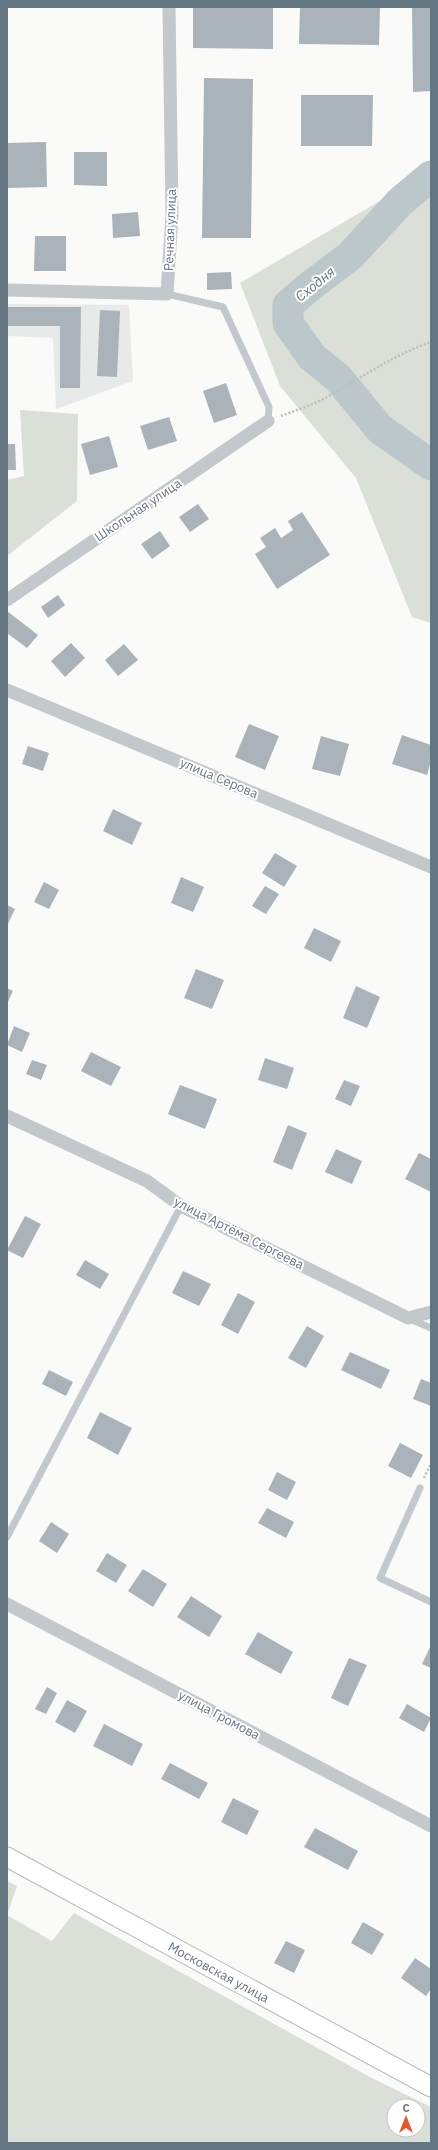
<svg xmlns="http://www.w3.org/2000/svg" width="438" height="2150" viewBox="0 0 438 2150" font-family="'IBM Plex Sans',sans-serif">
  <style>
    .built { fill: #e8e9e9 }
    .green { fill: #dadfd7; fill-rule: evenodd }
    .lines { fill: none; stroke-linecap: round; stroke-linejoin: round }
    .river { stroke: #bbc7cb; stroke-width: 31 }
    .building { fill: #aab3b9 }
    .secondary-casing { stroke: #b3babf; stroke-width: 21 }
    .path { stroke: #bbbfc2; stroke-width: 2.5; stroke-dasharray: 2 2; stroke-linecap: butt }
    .lane { stroke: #c3c8cc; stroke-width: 7 }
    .street { stroke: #c3c8cc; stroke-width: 13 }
    .secondary { stroke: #fff; stroke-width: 19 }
    .labels { text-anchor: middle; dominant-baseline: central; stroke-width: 4; stroke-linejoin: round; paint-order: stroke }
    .street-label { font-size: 13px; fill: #657683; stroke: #fff }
    .water-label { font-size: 14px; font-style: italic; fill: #60757c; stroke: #fff }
  </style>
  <rect width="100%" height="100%" fill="#fafaf8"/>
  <path class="built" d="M7 304 129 305 133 381 56 409 53 338 7 336Z"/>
  <path class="green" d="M431 171V623L412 617 356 478 280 386 240 283Z
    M20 410 78 414 77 501 7 556V480L24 476Z
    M7 1881 17 1886 7 1915Z
    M74 1913 368 2076 431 2107V2143H7V1915L52 1941ZM394 2106H418V2130H394Z"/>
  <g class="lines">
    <path class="river" d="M431 176 400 202 350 256 309 287 288 305V323L312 357 338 378 380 429 431 465"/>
  </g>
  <path class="building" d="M193 7H273V49L193 48Z
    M300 7H380L379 45 299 44Z
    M412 7H431V91L413 92Z
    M204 78 253 79 251 238H202Z
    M301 95H373L372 146H301Z
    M46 142 47 187 7 188V143Z
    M74 152H107V186L74 185Z
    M138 212 140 236 113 238 112 214Z
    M35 236H66V271H34Z
    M231 272 232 289 207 290V273Z
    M8 307H81L80 388H60V326H8Z
    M100 310 120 311 117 377 97 376Z
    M226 383 237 415 214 423 203 391Z
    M169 417 177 441 148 450 140 426Z
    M109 436 118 467 90 475 81 444Z
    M7 444H15L16 470H7Z
    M198 504 209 519 190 532 179 517Z
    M302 512 330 555 277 589 255 554 266 547 260 538 275 528 281 538 293 530 288 521Z
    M160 531 170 546 152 559 141 544Z
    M58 595 65 605 48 618 41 607Z
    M7 611 38 635 27 648 7 633Z
    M71 643 85 658 65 677 51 661Z
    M124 644 138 660 118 676 105 660Z
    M249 724 279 736 265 770 235 757Z
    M402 735 431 745V761L427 775 392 764Z
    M321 736 349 744 340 776 312 769Z
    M28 746 49 753 43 771 22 764Z
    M113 809 142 823 132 845 103 831Z
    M275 853 297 866 284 887 262 873Z
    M181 877 204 887 193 912 171 903Z
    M44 882 59 890 49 909 34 902Z
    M265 886 279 894 266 914 252 906Z
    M7 905 15 909 7 926Z
    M314 928 341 941 331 962 304 948Z
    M196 969 224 980 212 1009 184 998Z
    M356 986 380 997 367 1028 343 1018Z
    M7 988 13 991 7 1004Z
    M14 1026 30 1033 22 1052 7 1045Z
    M91 1052 121 1067 111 1086 81 1071Z
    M265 1058 294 1068 287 1089 258 1080Z
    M32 1060 47 1065 41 1080 26 1074Z
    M344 1080 360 1086 351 1106 335 1099Z
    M180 1085 217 1099 205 1129 168 1114Z
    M288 1125 307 1133 292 1170 273 1162Z
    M336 1149 362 1161 352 1184 325 1172Z
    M419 1153 431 1159V1192L405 1179Z
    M25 1216 41 1224 23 1258 7 1250Z
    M85 1260 109 1274 100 1289 76 1275Z
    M183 1271 211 1284 199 1306 172 1293Z
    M238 1293 255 1302 238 1334 221 1325Z
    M307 1326 324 1336 306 1368 288 1358Z
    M350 1352 390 1370 381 1389 341 1370Z
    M49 1370 73 1382 66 1396 42 1384Z
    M421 1379 431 1383V1406L413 1399Z
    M100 1412 132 1428 118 1455 87 1438Z
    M400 1443 423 1455 411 1478 388 1466Z
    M277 1472 296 1482 287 1500 268 1490Z
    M267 1508 294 1522 286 1538 258 1523Z
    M51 1522 69 1534 57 1553 39 1541Z
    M107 1553 127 1565 116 1583 96 1571Z
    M143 1569 167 1584 153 1607 128 1591Z
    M191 1596 222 1616 209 1637 177 1617Z
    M258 1632 293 1652 281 1674 245 1654Z
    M431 1645V1668L422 1664Z
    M349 1658 367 1665 348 1706 331 1698Z
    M47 1687 57 1693 46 1714 35 1709Z
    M67 1700 87 1711 75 1733 55 1722Z
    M407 1704 431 1718 424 1732 399 1718Z
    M104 1724 143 1744 132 1766 93 1746Z
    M170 1763 208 1783 199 1799 161 1779Z
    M233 1798 259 1811 247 1835 221 1822Z
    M315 1828 358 1851 348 1870 304 1847Z
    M363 1922 384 1934 372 1955 351 1943Z
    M286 1941 305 1950 294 1973 274 1963Z
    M415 1958 431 1969V1989L426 1996 401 1978Z"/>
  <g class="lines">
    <defs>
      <g id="secondary">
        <path id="s1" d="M7 1857 431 2087"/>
      </g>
    </defs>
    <use href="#secondary" class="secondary-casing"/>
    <path class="path" d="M281 416C296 410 313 405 327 397 363 377 391 356 431 342
      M424 1478 431 1463"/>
    <path class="lane" d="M167 294 223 307 269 407 268 421
      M410 1319 431 1328
      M420 1488 380 1578 431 1602
      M7 1537 181 1206"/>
    <path class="street" d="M7 290 167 294 172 215 169 7
      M7 600 268 421
      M7 690 431 867
      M7 1116 147 1181 181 1206 408 1318 431 1312
      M7 1604 431 1826"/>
    <use href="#secondary" class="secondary"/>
  </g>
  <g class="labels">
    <g class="street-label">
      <text transform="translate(170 230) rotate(-88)">Речная улица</text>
      <text transform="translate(138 510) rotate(-34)">Школьная улица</text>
      <text transform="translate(219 778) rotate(23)">улица Серова</text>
      <text transform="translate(239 1233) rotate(27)">улица Артёма Сергеева</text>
      <text transform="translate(219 1715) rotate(28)">улица Громова</text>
      <text stroke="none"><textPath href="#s1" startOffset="241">Московская улица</textPath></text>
    </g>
    <g class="water-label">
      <text transform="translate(315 284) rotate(-39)">Сходня</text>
    </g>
  </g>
  <rect width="438" height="2150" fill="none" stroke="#657683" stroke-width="16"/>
  <g transform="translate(406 2118)"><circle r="19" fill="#ffffff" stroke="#c1c8cd"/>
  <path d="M0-3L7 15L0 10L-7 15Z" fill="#e4572e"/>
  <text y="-6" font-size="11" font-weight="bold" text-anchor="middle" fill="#657683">С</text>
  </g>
</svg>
